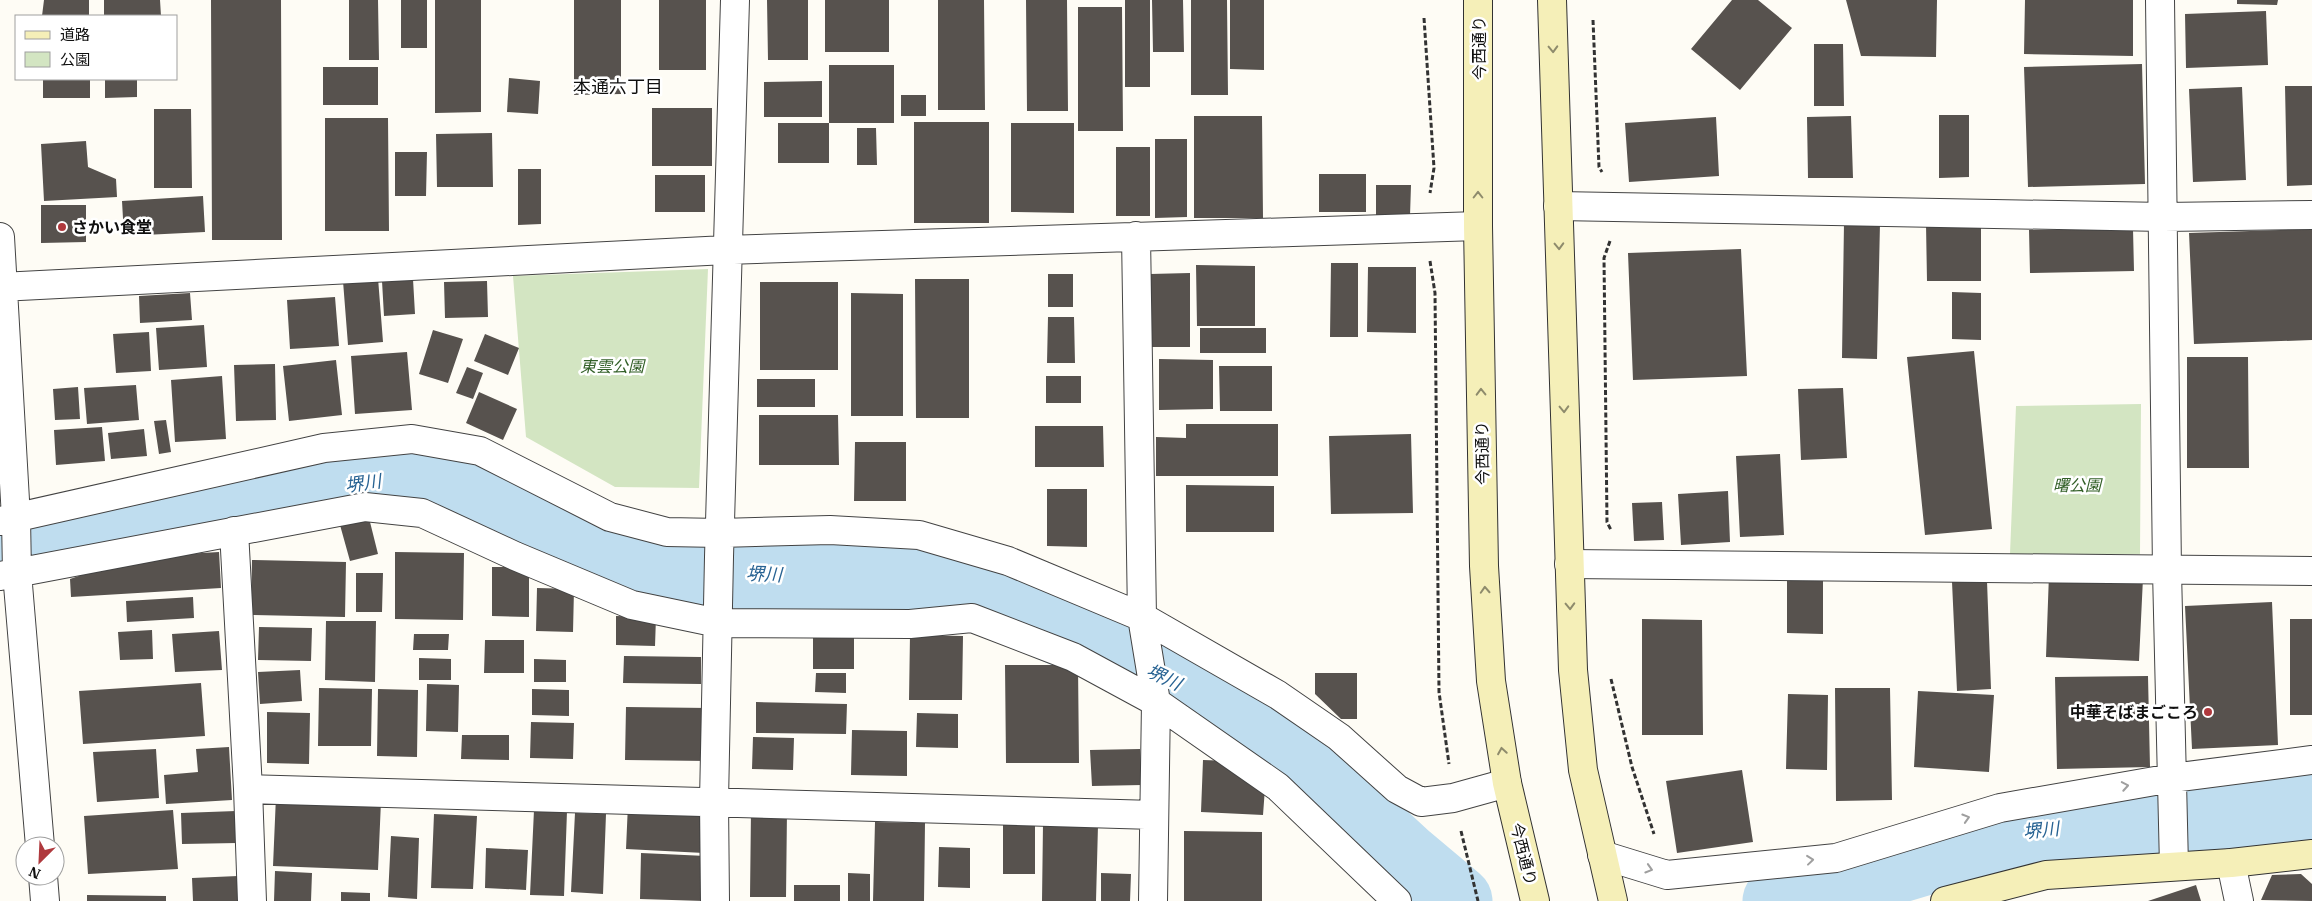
<svg xmlns="http://www.w3.org/2000/svg" width="2312" height="901" viewBox="0 0 2312 901" font-family="'IBM Plex Serif','Noto Sans JP',serif">
  <style>
    .green { fill: #d3e5c2 }
    .lines { fill: none; stroke-linecap: round; stroke-linejoin: round }
    .river { stroke: #bfddef; stroke-width: 71 }
    .building { fill: #57524e }
    .street-casing { stroke: #434343; stroke-width: 30 }
    .secondary-casing { stroke: #323232; stroke-width: 30 }
    .path { stroke: #323232; stroke-width: 3; stroke-dasharray: 5 2.5; stroke-linecap: butt }
    .street { stroke: #fff; stroke-width: 28 }
    .secondary { stroke: #f5efb8; stroke-width: 28 }
    .oneway { stroke: #8e8b6c }
    .oneway2 { stroke: #9f9f9f }
    .poi-dot { fill: #af393d; stroke: #fff; stroke-width: 2 }
    .labels { text-anchor: middle; dominant-baseline: central; stroke-width: 5; stroke-linejoin: round; paint-order: stroke }
    .street-label { font-size: 16px; fill: #101010; stroke: #fff }
    .poi-label { font-size: 16px; font-weight: bold; fill: #101010; stroke: #fff; text-anchor: start }
    .park-label { font-size: 16px; font-style: italic; fill: #336028; stroke: #fff }
    .neighbourhood-label { font-size: 18px; fill: #101010; stroke: #fff }
    .water-label { font-size: 18px; font-style: italic; fill: #286393; stroke: #fff }
  </style>
  <rect width="100%" height="100%" fill="#fefcf5"/>
  <path class="green" d="M708 269 699 488 615 487 526 437 513 276Z
    M2141 404 2140 554H2010L2016 406Z"/>
  <g class="lines">
    <path class="river" d="M0 554 374 479 430 478 518 514 626 565 766 575 873 574 974 593 1180 682 1305 765 1407 859 1457 901
      M1778 901 1827 889 2027 829 2213 821 2312 806"/>
  </g>
  <path class="building" d="M44 0H89V16H42Z
    M104 0H160L161 16H104Z
    M211 0H281L282 240H212Z
    M349 0H378L379 60H349Z
    M401 0H427V48H401Z
    M435 0H481V112L435 113Z
    M574 0H621V94L574 95Z
    M659 0H706V70H659Z
    M767 0H808V60H768Z
    M825 0H889V52H825Z
    M938 0H984L985 110H938Z
    M1026 0H1067L1068 111H1027Z
    M1125 0H1150V87H1125Z
    M1152 0H1183L1184 52H1153Z
    M1191 0H1227L1228 95H1191Z
    M1230 0H1264V70L1230 69Z
    M1732 0H1758L1792 28 1740 90 1691 49Z
    M1846 0H1937L1936 57 1861 56Z
    M2025 0H2133V56L2024 54Z
    M2237 0H2278L2277 5 2237 4Z
    M1078 7H1122L1123 131H1078Z
    M2266 11 2268 65 2186 68 2185 14Z
    M1814 44H1843L1844 106H1814Z
    M2142 64 2145 184 2028 187 2024 67Z
    M829 65H894V123H829Z
    M323 67H378V105H323Z
    M509 78 540 81 538 114 507 112Z
    M43 79H90V98H43Z
    M105 79H137V97L105 98Z
    M822 81V117H764V82Z
    M2285 86H2312V185L2287 186Z
    M2242 87 2246 180 2193 182 2189 89Z
    M901 95H926V116H901Z
    M652 108H712V166H652Z
    M154 109H191L192 188H154Z
    M1939 115H1969V177L1939 178Z
    M1194 116H1262L1263 218H1194Z
    M1851 116 1853 178H1808L1807 117Z
    M1716 117 1719 176 1629 182 1625 123Z
    M325 118H388L389 231H325Z
    M914 122H989V223H914Z
    M778 123H829V163H778Z
    M1011 123H1074V213L1011 212Z
    M857 128H876L877 165H857Z
    M492 133 493 187H437L436 134Z
    M1155 139H1187V217L1155 218Z
    M86 141 88 167 116 179 117 197 44 201 41 144Z
    M1116 147H1150V216H1116Z
    M395 152H427L426 196H395Z
    M518 169H541V224L518 225Z
    M1319 174H1366V212H1319Z
    M655 175H705V212H655Z
    M1376 185H1411L1410 216 1376 215Z
    M203 196 205 232 124 236 122 201Z
    M41 205H86V242L41 243Z
    M1844 223H1880L1877 359 1842 358Z
    M1981 223V281H1927L1926 224Z
    M2133 229 2134 271 2030 273 2029 230Z
    M2312 229V340L2194 344 2189 233Z
    M1741 249 1747 376 1633 380 1628 253Z
    M1331 263H1358V337H1330Z
    M1196 265 1255 266V326H1197Z
    M1368 267H1416V333L1367 332Z
    M1190 273V347H1151L1150 274Z
    M1048 274H1073V307H1048Z
    M378 278 383 342 348 345 343 281Z
    M413 279 415 314 384 316 382 281Z
    M915 279H969V418H916Z
    M487 281 488 317 445 318 444 282Z
    M760 282H838V370H760Z
    M1952 292 1981 293V340L1952 339Z
    M190 293 192 320 140 323 139 296Z
    M851 293 903 294V416H851Z
    M335 297 339 346 290 349 287 300Z
    M1048 317H1074L1075 363H1047Z
    M204 325 207 367 159 370 156 328Z
    M1200 328H1266V353H1200Z
    M433 330 463 339 448 383 419 374Z
    M149 332 151 371 116 373 113 334Z
    M485 334 519 348 508 375 474 361Z
    M1974 351 1992 529 1925 535 1907 357Z
    M407 352 412 410 355 414 351 356Z
    M2187 357H2248L2249 468H2187Z
    M1159 359 1213 360V409L1159 410Z
    M336 360 342 415 289 421 283 366Z
    M275 364 276 420 236 421 234 365Z
    M1219 366H1272V411H1220Z
    M467 367 483 373 473 399 456 393Z
    M222 376 226 439 175 442 171 380Z
    M1046 376H1081V403H1046Z
    M757 379H815V407H757Z
    M136 385 139 420 87 424 84 388Z
    M78 387 80 419 55 420 53 389Z
    M1843 388 1847 458 1801 460 1798 389Z
    M479 392 517 409 503 440 466 423Z
    M759 415H838L839 465H759Z
    M166 420 171 452 159 454 154 421Z
    M1186 424H1278V476H1156V437L1186 438Z
    M1035 426H1103L1104 467H1035Z
    M102 427 105 461 56 465 54 430Z
    M144 429 147 456 111 459 108 433Z
    M1411 434 1413 513 1331 514 1329 436Z
    M855 442H906V501H854Z
    M1780 454 1784 535 1740 537 1736 456Z
    M1186 485 1274 486V532H1186Z
    M1047 489H1087V547L1047 546Z
    M1728 491 1730 542 1681 545 1678 494Z
    M1662 502 1664 540 1634 541 1632 503Z
    M369 518 378 554 350 561 340 525Z
    M219 552 221 588 71 597 70 579 134 557Z
    M395 552 464 553 463 620 395 619Z
    M252 560 346 562 345 617 251 615Z
    M492 567H529V617L492 616Z
    M356 573H383L382 612H356Z
    M2049 574 2143 578 2139 661 2046 657Z
    M1787 578 1823 579V634L1787 633Z
    M1987 581 1991 689 1957 691 1952 582Z
    M537 588 574 589 573 632 536 631Z
    M193 597 194 618 127 622 126 601Z
    M2272 602 2278 745 2192 749 2185 606Z
    M616 616 656 617 655 646 616 645Z
    M1642 619 1702 620 1703 735H1642Z
    M2290 619H2312V715H2290Z
    M326 621H376L375 682 325 680Z
    M813 625 854 626V669H813Z
    M259 627 312 628 311 661 258 660Z
    M152 630 153 659 120 660 118 632Z
    M219 631 222 670 175 672 172 634Z
    M414 634H449L448 650H413Z
    M910 635 963 636 962 700H909Z
    M485 640H524V673H484Z
    M624 656 701 657V684L623 683Z
    M419 658 451 659V680H419Z
    M534 659 566 660V682H534Z
    M1005 665H1078L1079 763H1006Z
    M300 670 302 701 260 704 258 672Z
    M816 673H846V693L815 692Z
    M1315 673H1357V719H1341L1315 694Z
    M2148 676 2150 767 2057 769 2055 677Z
    M201 683 205 736 83 744 79 691Z
    M427 684 459 685 458 732 426 731Z
    M319 688 372 689 371 746H318Z
    M1835 688H1890L1892 800 1836 801Z
    M378 689 418 690 417 757 377 756Z
    M532 689 569 690V716L532 715Z
    M1918 691 1994 695 1989 772 1914 767Z
    M1788 694 1828 695 1827 770 1786 769Z
    M756 702 847 704 846 734 756 733Z
    M626 707 709 708 708 761 625 760Z
    M267 712 310 713 309 764 267 763Z
    M917 713 958 714V748L916 747Z
    M531 722 574 723 573 759 530 758Z
    M852 730 907 731V776L851 775Z
    M462 735H509V760L461 759Z
    M753 737 794 738 793 770 752 769Z
    M229 747 232 800 166 804 164 775 198 772 196 749Z
    M156 749 159 798 97 802 93 752Z
    M1140 749 1142 785 1092 786 1090 750Z
    M1203 760 1231 761 1265 788 1263 815 1201 812Z
    M1742 770 1753 842 1677 853 1666 781Z
    M276 796 381 801 378 870 273 866Z
    M628 804 706 807 704 853 626 849Z
    M173 810 178 869 88 874 84 816Z
    M534 810 567 811 564 896 530 895Z
    M751 810 787 811 786 897H750Z
    M236 811 237 843 182 844 181 813Z
    M575 813 606 814 603 894 571 892Z
    M434 814 477 816 473 889 431 888Z
    M1003 819 1035 820V874H1003Z
    M875 822 925 823 924 901H873Z
    M1043 824 1098 825 1096 901H1042Z
    M1184 831 1262 832V901H1184Z
    M391 836 419 838 417 899 388 897Z
    M939 847 970 848V888L938 887Z
    M486 848 528 850 526 890 485 888Z
    M641 853 706 856 704 901 640 899Z
    M275 871 312 873 311 901H274Z
    M848 873 870 874V901H848Z
    M1101 873 1131 874 1130 901H1101Z
    M2301 874 2312 884V901L2261 900 2272 875Z
    M238 876V901H193L192 878Z
    M794 885H840V901H794Z
    M2196 885 2201 901H2148Z
    M341 892 370 893V901H341Z
    M87 895 166 896V901H87Z"/>
  <g class="lines">
    <defs>
      <path id="street" d="M2160 0 2167 571 2174 866
        M1558 206 2164 217 2312 215
        M1136 236 1142 617 1156 702 1153 901
        M0 237 16 518 17 573 40 846
        M0 287 726 250 1478 226
        M0 521 324 448 412 439 480 451 610 517 667 532 720 533 830 530 919 535 1008 561 1142 617 1278 695 1339 737 1397 789 1421 802 1453 798 1507 783
        M234 531 248 789 252 901
        M1569 564 2312 571
        M0 576 365 507 422 513 515 556 632 605 718 623 910 624 972 618 1073 657 1156 702 1278 787 1397 901
        M248 789 1154 815
        M1602 855 1667 875 1836 858 2000 808 2172 778 2312 760
        M2231 863 2239 901
        M43 876 45 901
        M715 901 714 801 719 557 735 0"/>
      <path id="secondary" d="M1478 0V226L1484 566 1491 681 1507 783 1535 901
        M1552 0 1573 670 1583 770 1613 901
        M1945 901 2046 875 2231 863 2312 854"/>
    </defs>
    <use href="#street" class="street-casing"/>
    <use href="#secondary" class="secondary-casing"/>
    <path class="path" d="M1424 18 1434 168 1430 193
      M1593 20 1599 167 1602 172
      M1610 241 1604 258 1607 522 1611 530
      M1430 261 1435 293 1439 692 1449 764
      M1611 679 1632 767 1654 834
      M1461 831 1478 901"/>
    <use href="#street" class="street"/>
    <use href="#secondary" class="secondary"/>
  </g>
  <defs><path id="oneway-chevron" d="M-2-3.5L2.5 0L-2 3.5" fill="none" stroke-width="1.6" stroke-linecap="round" stroke-linejoin="round" transform="scale(1.25)"/></defs>
  <g class="oneway">
    <use href="#oneway-chevron" transform="translate(1553 49) rotate(88)"/>
    <use href="#oneway-chevron" transform="translate(1478 195) rotate(-90)"/>
    <use href="#oneway-chevron" transform="translate(1559 246) rotate(88)"/>
    <use href="#oneway-chevron" transform="translate(1481 392) rotate(-91)"/>
    <use href="#oneway-chevron" transform="translate(1564 409) rotate(88)"/>
    <use href="#oneway-chevron" transform="translate(1485 590) rotate(-93)"/>
    <use href="#oneway-chevron" transform="translate(1570 606) rotate(88)"/>
    <use href="#oneway-chevron" transform="translate(1502 751) rotate(-99)"/>
  </g>
  <g class="oneway2">
    <use href="#oneway-chevron" transform="translate(2125 786) rotate(-10)"/>
    <use href="#oneway-chevron" transform="translate(1966 818) rotate(-17)"/>
    <use href="#oneway-chevron" transform="translate(1810 860) rotate(-6)"/>
    <use href="#oneway-chevron" transform="translate(1649 869) rotate(17)"/>
  </g>
  <g class="poi-dot">
    <circle cx="62" cy="227" r="5"/>
    <circle cx="2208" cy="712" r="5"/>
  </g>
  <g class="labels">
    <g class="street-label">
      <text transform="translate(1479 48) rotate(-90)">今西通り</text>
      <text transform="translate(1482 453) rotate(-91)">今西通り</text>
      <text transform="translate(1524 854) rotate(76)">今西通り</text>
    </g>
    <g class="poi-label">
      <text x="72" y="227">さかい食堂</text>
      <text x="2198" y="712" text-anchor="end">中華そばまごころ</text>
    </g>
    <g class="park-label">
      <text x="612" y="366">東雲公園</text>
      <text x="2077" y="485">曙公園</text>
    </g>
    <g class="neighbourhood-label">
      <text x="618" y="86">本通六丁目</text>
    </g>
    <g class="water-label">
      <text transform="translate(363 483) rotate(-8)">堺川</text>
      <text transform="translate(764 574) rotate(2)">堺川</text>
      <text transform="translate(1164 677) rotate(25)">堺川</text>
      <text transform="translate(2041 830) rotate(-6)">堺川</text>
    </g>
  </g>
  <rect x="15" y="15" width="162" height="65" fill="#ffffff" stroke="#9f9f9f"/>
  <rect x="25" y="31" width="25" height="8" fill="#f5efb8" stroke="#9f9f9f"/>
  <text x="60" y="40" font-size="15" fill="#101010">道路</text>
  <rect x="25" y="52" width="25" height="15" fill="#d3e5c2" stroke="#9f9f9f"/>
  <text x="60" y="65" font-size="15" fill="#101010">公園</text>
  <g transform="translate(40 861) rotate(204)"><circle r="24" fill="#ffffff" stroke="#9f9f9f"/>
  <path d="M0-4L9 19L0 12L-9 19Z" fill="#af393d"/>
  <text y="-8" font-size="14" font-weight="bold" text-anchor="middle" fill="#101010">N</text>
  </g>
</svg>
